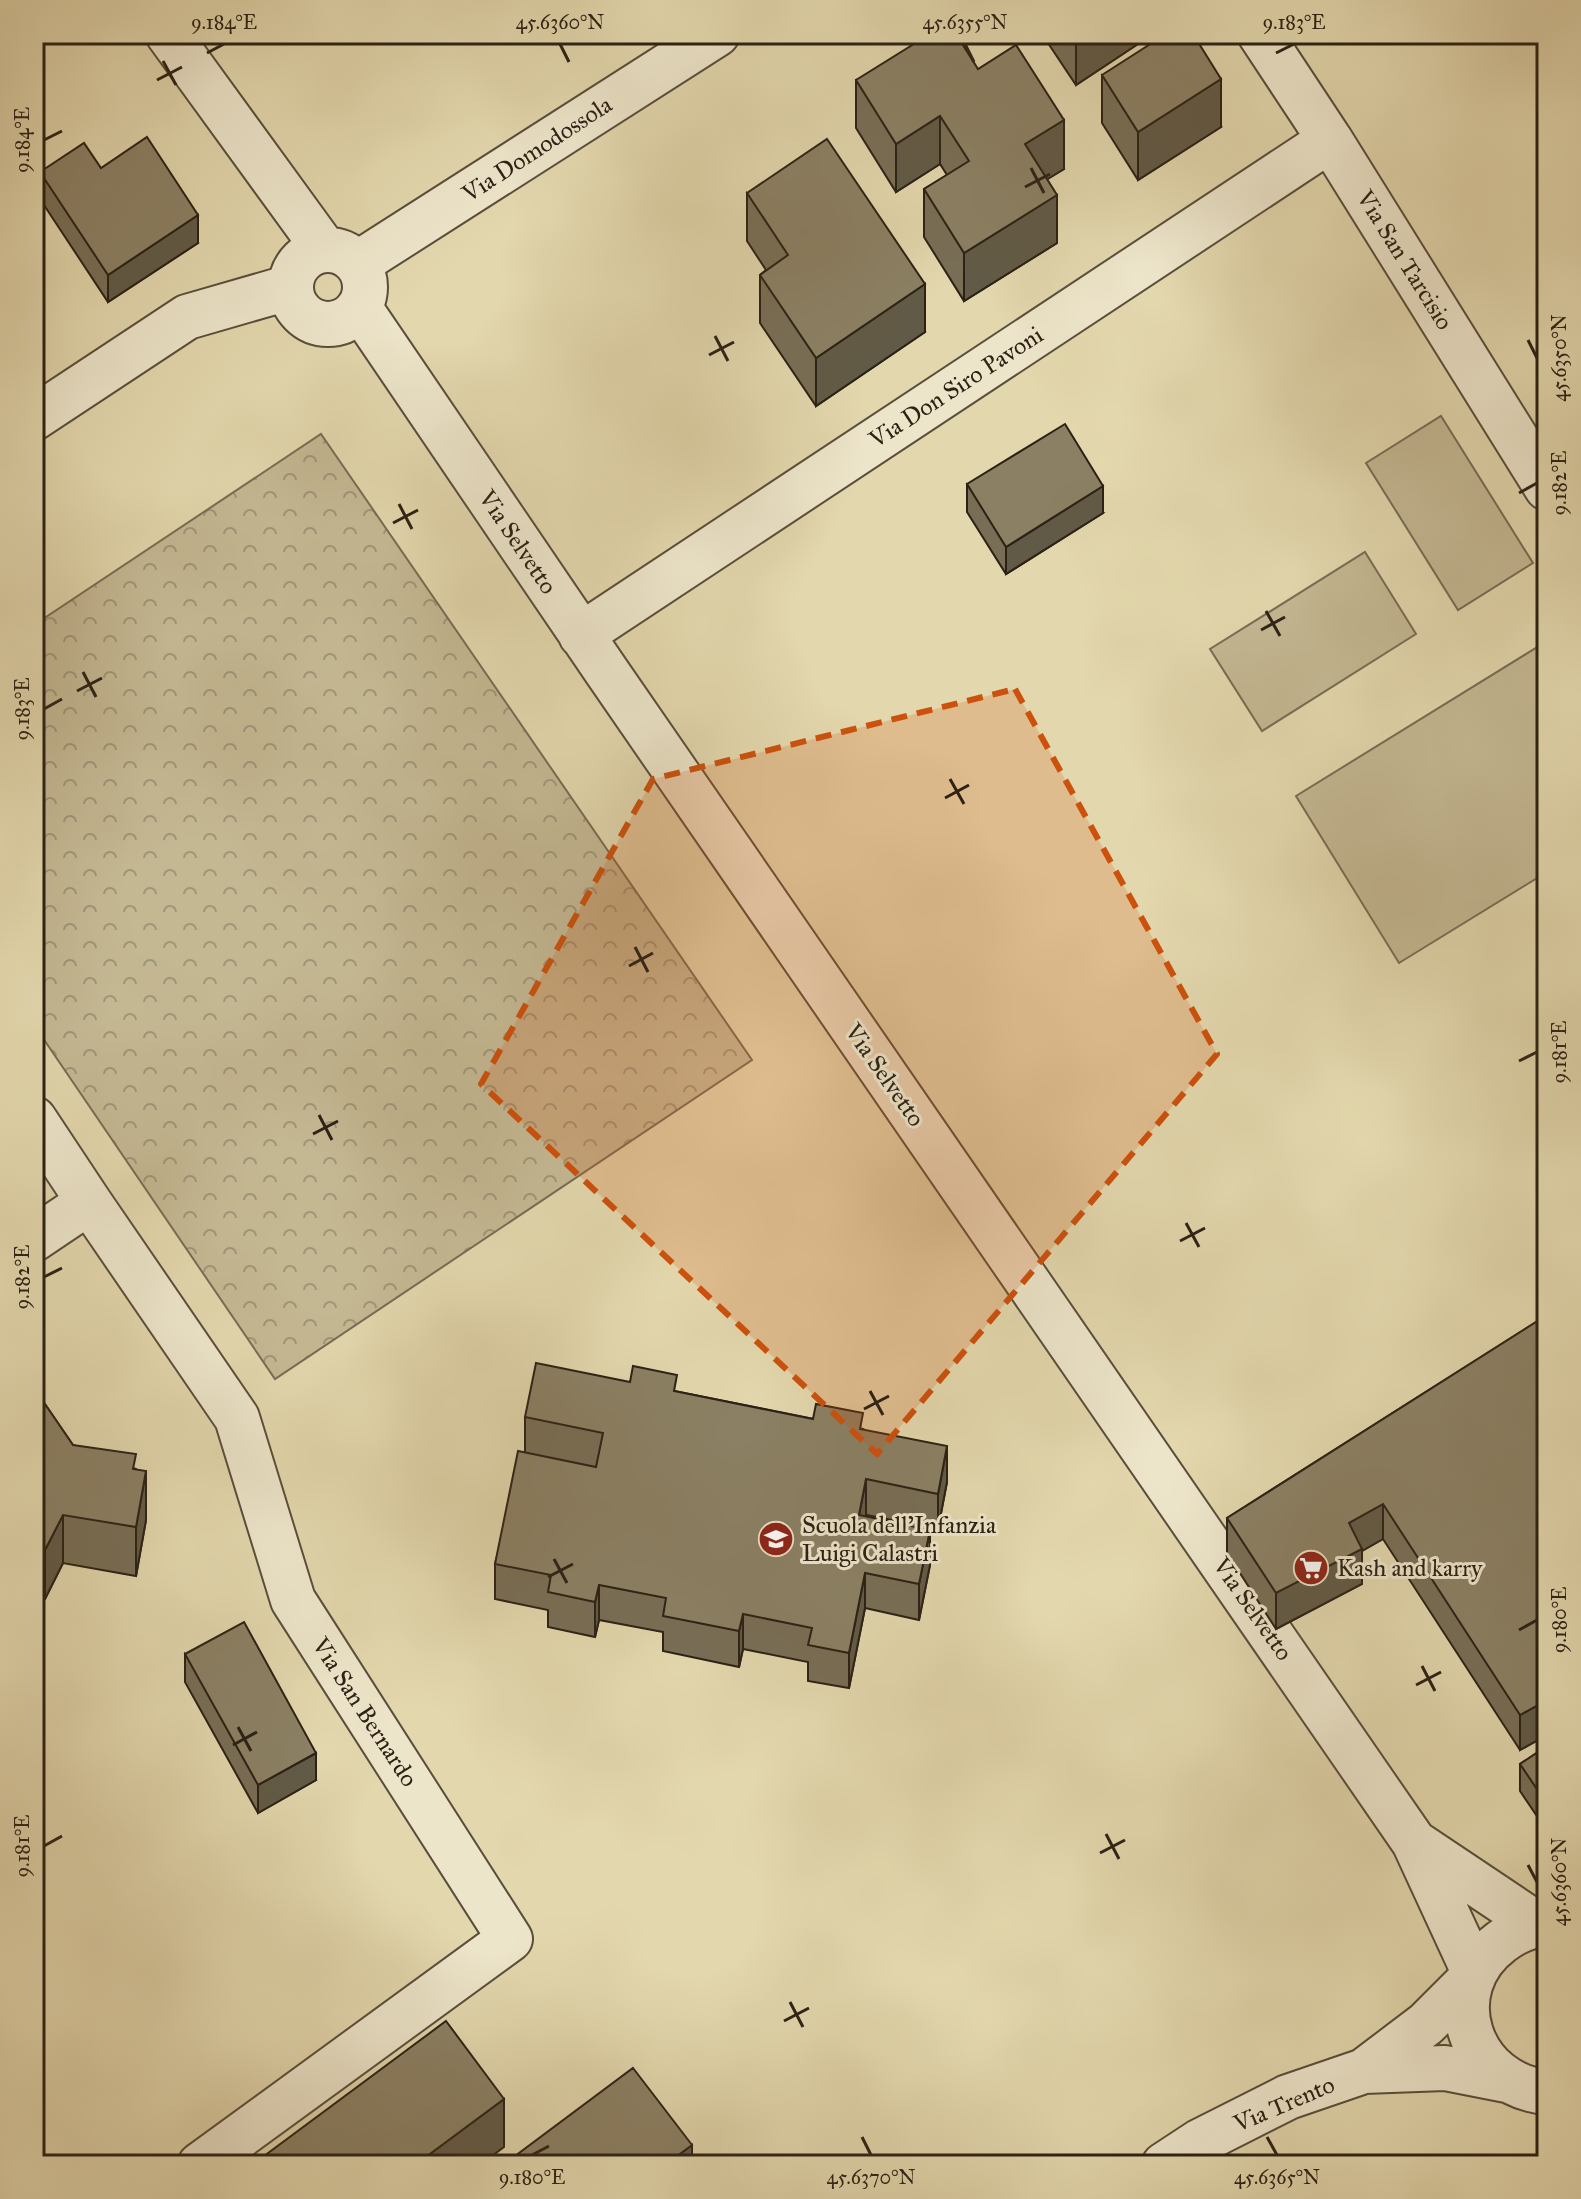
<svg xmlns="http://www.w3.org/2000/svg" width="1581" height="2199" viewBox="0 0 1581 2199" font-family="'IM FELL Great Primer',serif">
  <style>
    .park { fill: url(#park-crowns); stroke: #786c54; stroke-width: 2 }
    .pitch { fill: #c4b893; stroke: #786c54; stroke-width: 2 }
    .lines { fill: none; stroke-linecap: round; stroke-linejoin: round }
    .minor-casing { stroke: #594e3b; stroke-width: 48 }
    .minor { stroke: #ede5ca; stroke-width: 44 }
    .wall { fill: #786e56; stroke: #2b2115; stroke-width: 2 }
    .shaded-wall { fill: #615a46; stroke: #2b2115; stroke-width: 2 }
    .building { fill: #8b8064; stroke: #2b2115; stroke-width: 2 }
    .marked { fill: #cc510d; fill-opacity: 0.2; stroke: #cc510d; stroke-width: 6; stroke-dasharray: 16 10; stroke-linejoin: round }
    .ticks { fill: none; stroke: #2b2115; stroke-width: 3 }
    .labels { text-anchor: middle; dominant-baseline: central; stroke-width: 6; stroke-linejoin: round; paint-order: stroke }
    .street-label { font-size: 24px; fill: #2b2115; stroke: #ede5ca }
    .poi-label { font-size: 24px; fill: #2b2115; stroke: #ede5ca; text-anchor: start }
    .neatline { fill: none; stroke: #2b2115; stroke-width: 3 }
    .ticks-label { font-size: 20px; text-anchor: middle; fill: #2b2115 }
  </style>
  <defs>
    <pattern id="park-crowns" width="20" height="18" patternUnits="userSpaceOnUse" patternTransform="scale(2)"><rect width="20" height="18" fill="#c4b893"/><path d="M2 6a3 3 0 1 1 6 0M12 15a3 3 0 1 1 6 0" fill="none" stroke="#9f9577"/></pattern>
  </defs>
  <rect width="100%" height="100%" fill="#e3d7ad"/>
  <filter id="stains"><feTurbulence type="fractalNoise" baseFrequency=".0025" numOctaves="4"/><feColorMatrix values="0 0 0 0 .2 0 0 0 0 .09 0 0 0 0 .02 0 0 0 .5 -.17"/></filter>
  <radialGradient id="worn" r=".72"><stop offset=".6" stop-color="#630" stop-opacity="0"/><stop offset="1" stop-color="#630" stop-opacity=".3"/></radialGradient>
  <path class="park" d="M321 434 752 1060 275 1379 34 1025V625Z"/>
  <path class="pitch" d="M1441 416 1533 563 1458 610 1366 463Z
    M1365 552 1416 634 1262 731 1210 649Z
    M1547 641V872L1399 963 1296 796Z"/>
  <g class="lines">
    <defs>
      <path id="minor" d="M168 34 325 250
        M1260 34 1330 140 1547 488
        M291 287a37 37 0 1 1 74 0a37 37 0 1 1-74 0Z
        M357 264 717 34
        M359 307 607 672 1414 1842 1474 1972
        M34 418 187 317 291 287
        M581 635 1330 140
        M34 1119 89 1202
        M34 1239 89 1202 237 1418 293 1600 510 1939 200 2165
        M1414 1842 1538 1925
        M1547 1924C1529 1925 1515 1931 1501 1942 1437 1990 1469 2085 1547 2092
        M1364 2071 1445 2068 1506 2080
        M1164 2165 1199 2142 1288 2097 1364 2071 1426 2024 1472 1978"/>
    </defs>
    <use href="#minor" class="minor-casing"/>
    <use href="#minor" class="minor"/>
  </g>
  <path class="wall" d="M1042 34H1153L1076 85Z
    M978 69 1064 169 1047 179 1057 243 964 301 924 237V189L947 175 940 164 896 192 856 128V80Z
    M1102 75 1221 127 1138 180 1102 123Z
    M101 168 198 243 108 302 40 199V172Z
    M747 193 925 332 816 406 760 323V275L766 270 747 241Z
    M967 484 1103 513 1006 574 967 512Z
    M1547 1315V1735L1520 1750 1383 1539 1362 1551V1584L1276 1629 1227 1553V1518Z
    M630 1382 863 1429 947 1482 938 1529 866 1515 865 1517 930 1565 919 1620 865 1608 849 1688 808 1681V1662L743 1649 739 1667 663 1651V1632L599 1620 595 1637 548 1627V1610L495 1599V1564L525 1452V1417Z
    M34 1388 73 1445 136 1469 146 1520 136 1576 63 1563 45 1599 34 1594Z
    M185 1654 316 1780 258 1813 185 1682Z
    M1547 1746V1831L1520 1791V1764Z"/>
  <path class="shaded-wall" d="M1080 34H1153L1076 85V37Z
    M1221 79V127L1138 180V132Z
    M940 116V164L896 192V144Z
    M1064 120V169L1025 193V144Z
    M1057 195V243L964 301V253Z
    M198 215V243L108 302V275Z
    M925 284V332L816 406V358Z
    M1103 486V513L1006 574V547Z
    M947 1446V1482L938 1529V1494Z
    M146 1471V1520L136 1576V1527Z
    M866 1479V1515L859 1551V1515Z
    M1383 1504V1539L1362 1551V1584L1276 1629V1593L1349 1523Z
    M63 1515V1563L45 1599V1550Z
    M930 1530V1565L919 1620V1584Z
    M865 1573V1608L849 1688V1653Z
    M599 1585V1620L595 1637V1602Z
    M743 1614V1649L739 1667V1631Z
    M1547 1700V1735L1520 1750V1715Z
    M316 1753V1780L258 1813V1785Z
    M504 2099V2147L480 2165H415Z
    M692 2145V2165H665Z"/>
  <path class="building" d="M930 34H956L978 69 1016 45 1064 120 1025 144 1057 195 964 253 924 189 969 161 940 116 896 144 856 80Z
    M1166 34H1193L1221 79 1138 132 1102 75Z
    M147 137 198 215 108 275 40 172 84 143 101 168Z
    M827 139 925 284 816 358 760 275 788 255 747 193Z
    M1065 424 1103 486 1006 547 967 484Z
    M1547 1315V1700L1520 1715 1383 1504 1349 1523 1362 1549 1276 1593 1227 1518Z
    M536 1363 630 1382 633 1366 677 1375 674 1391 813 1419 816 1404 863 1413 860 1429 947 1446 938 1494 866 1479 859 1515 930 1530 919 1584 865 1573 849 1653 808 1645 812 1628 743 1614 739 1631 663 1616 666 1598 599 1585 595 1602 548 1592 551 1575 495 1564 518 1451 596 1467 603 1433 525 1417Z
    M34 1388 73 1445 136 1454 133 1469 146 1471 136 1527 63 1515 45 1550 34 1546Z
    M244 1622 316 1753 258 1785 185 1654Z
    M1547 1746V1804L1520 1764Z
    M446 2021 504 2099 415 2165H252Z
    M633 2068 692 2145 665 2165H503Z"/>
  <path class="marked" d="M1015 689 1217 1054 877 1454 481 1084 653 779Z"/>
  <path class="ticks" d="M560 44 569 62M965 44 974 62M207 53 224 44M1276 53 1294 44M163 61 176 85M157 80 182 67M44 140 62 131M1031 168 1044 193M1025 187 1050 174M715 336 728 361M1528 340 1537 358M709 355 734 342M1519 493 1537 483M399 504 412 529M393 523 418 510M1266 611 1280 636M1261 630 1285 617M83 672 96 697M77 691 102 678M44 709 62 699M950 779 964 804M945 798 969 785M635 947 648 972M629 966 653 953M1519 1061 1537 1052M319 1115 332 1140M313 1134 338 1121M1186 1223 1199 1247M1180 1241 1205 1228M44 1277 62 1268M870 1391 883 1415M864 1409 889 1396M554 1559 567 1583M548 1577 573 1564M1519 1630 1537 1620M1422 1666 1435 1691M1416 1685 1441 1672M238 1727 251 1751M233 1745 257 1732M1106 1834 1119 1859M44 1846 62 1836M1100 1853 1125 1840M1528 1865 1537 1882M790 2002 803 2027M784 2021 809 2008M862 2137 871 2155M1267 2137 1277 2155M532 2155 549 2146"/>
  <defs>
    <symbol id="school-disc" viewBox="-11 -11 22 22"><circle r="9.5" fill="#8f2418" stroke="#ede5ca"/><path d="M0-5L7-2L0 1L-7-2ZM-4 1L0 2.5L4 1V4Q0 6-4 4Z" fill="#fff"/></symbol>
    <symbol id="supermarket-disc" viewBox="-11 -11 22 22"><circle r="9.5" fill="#8f2418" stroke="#ede5ca"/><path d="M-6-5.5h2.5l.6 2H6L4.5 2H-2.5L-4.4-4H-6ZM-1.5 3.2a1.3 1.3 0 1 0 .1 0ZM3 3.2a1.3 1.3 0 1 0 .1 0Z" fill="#fff"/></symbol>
  </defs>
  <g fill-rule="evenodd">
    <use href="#school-disc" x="756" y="1519" width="40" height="40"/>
    <use href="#supermarket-disc" x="1291" y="1548" width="40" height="40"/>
  </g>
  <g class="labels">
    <g class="street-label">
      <text transform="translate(537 149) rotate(-33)">Via Domodossola</text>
      <text transform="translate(1405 260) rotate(58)">Via San Tarcisio</text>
      <text transform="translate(956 387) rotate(-33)">Via Don Siro Pavoni</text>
      <text transform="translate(518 542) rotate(56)">Via Selvetto</text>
      <text transform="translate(885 1075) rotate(55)">Via Selvetto</text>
      <text transform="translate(1253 1609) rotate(55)">Via Selvetto</text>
      <text transform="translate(365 1712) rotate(57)">Via San Bernardo</text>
      <text transform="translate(1284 2104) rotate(-23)">Via Trento</text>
    </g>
    <g class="poi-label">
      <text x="802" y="1525">Scuola dell'Infanzia<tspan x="802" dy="28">Luigi Calastri</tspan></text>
      <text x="1337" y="1568">Kash and karry</text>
    </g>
  </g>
  <rect width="1581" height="2199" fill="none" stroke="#e3d7ad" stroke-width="88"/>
  <rect x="44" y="44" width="1493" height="2111" class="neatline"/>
  <g class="ticks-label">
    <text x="224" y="29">9.184°E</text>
    <text x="560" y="29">45.6360°N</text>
    <text x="965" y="29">45.6355°N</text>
    <text x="1294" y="29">9.183°E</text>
    <text transform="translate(22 140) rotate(-90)" y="7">9.184°E</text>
    <text transform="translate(1559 358) rotate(-90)" y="7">45.6350°N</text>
    <text transform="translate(1559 483) rotate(-90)" y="7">9.182°E</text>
    <text transform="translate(22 709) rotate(-90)" y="7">9.183°E</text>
    <text transform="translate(1559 1052) rotate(-90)" y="7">9.181°E</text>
    <text transform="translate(22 1277) rotate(-90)" y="7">9.182°E</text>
    <text transform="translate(1559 1620) rotate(-90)" y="7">9.180°E</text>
    <text transform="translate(22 1846) rotate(-90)" y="7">9.181°E</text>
    <text transform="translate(1559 1882) rotate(-90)" y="7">45.6360°N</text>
    <text x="532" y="2184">9.180°E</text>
    <text x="871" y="2184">45.6370°N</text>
    <text x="1277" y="2184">45.6365°N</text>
  </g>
  <rect width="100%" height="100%" filter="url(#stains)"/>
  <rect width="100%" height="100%" fill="url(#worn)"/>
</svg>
